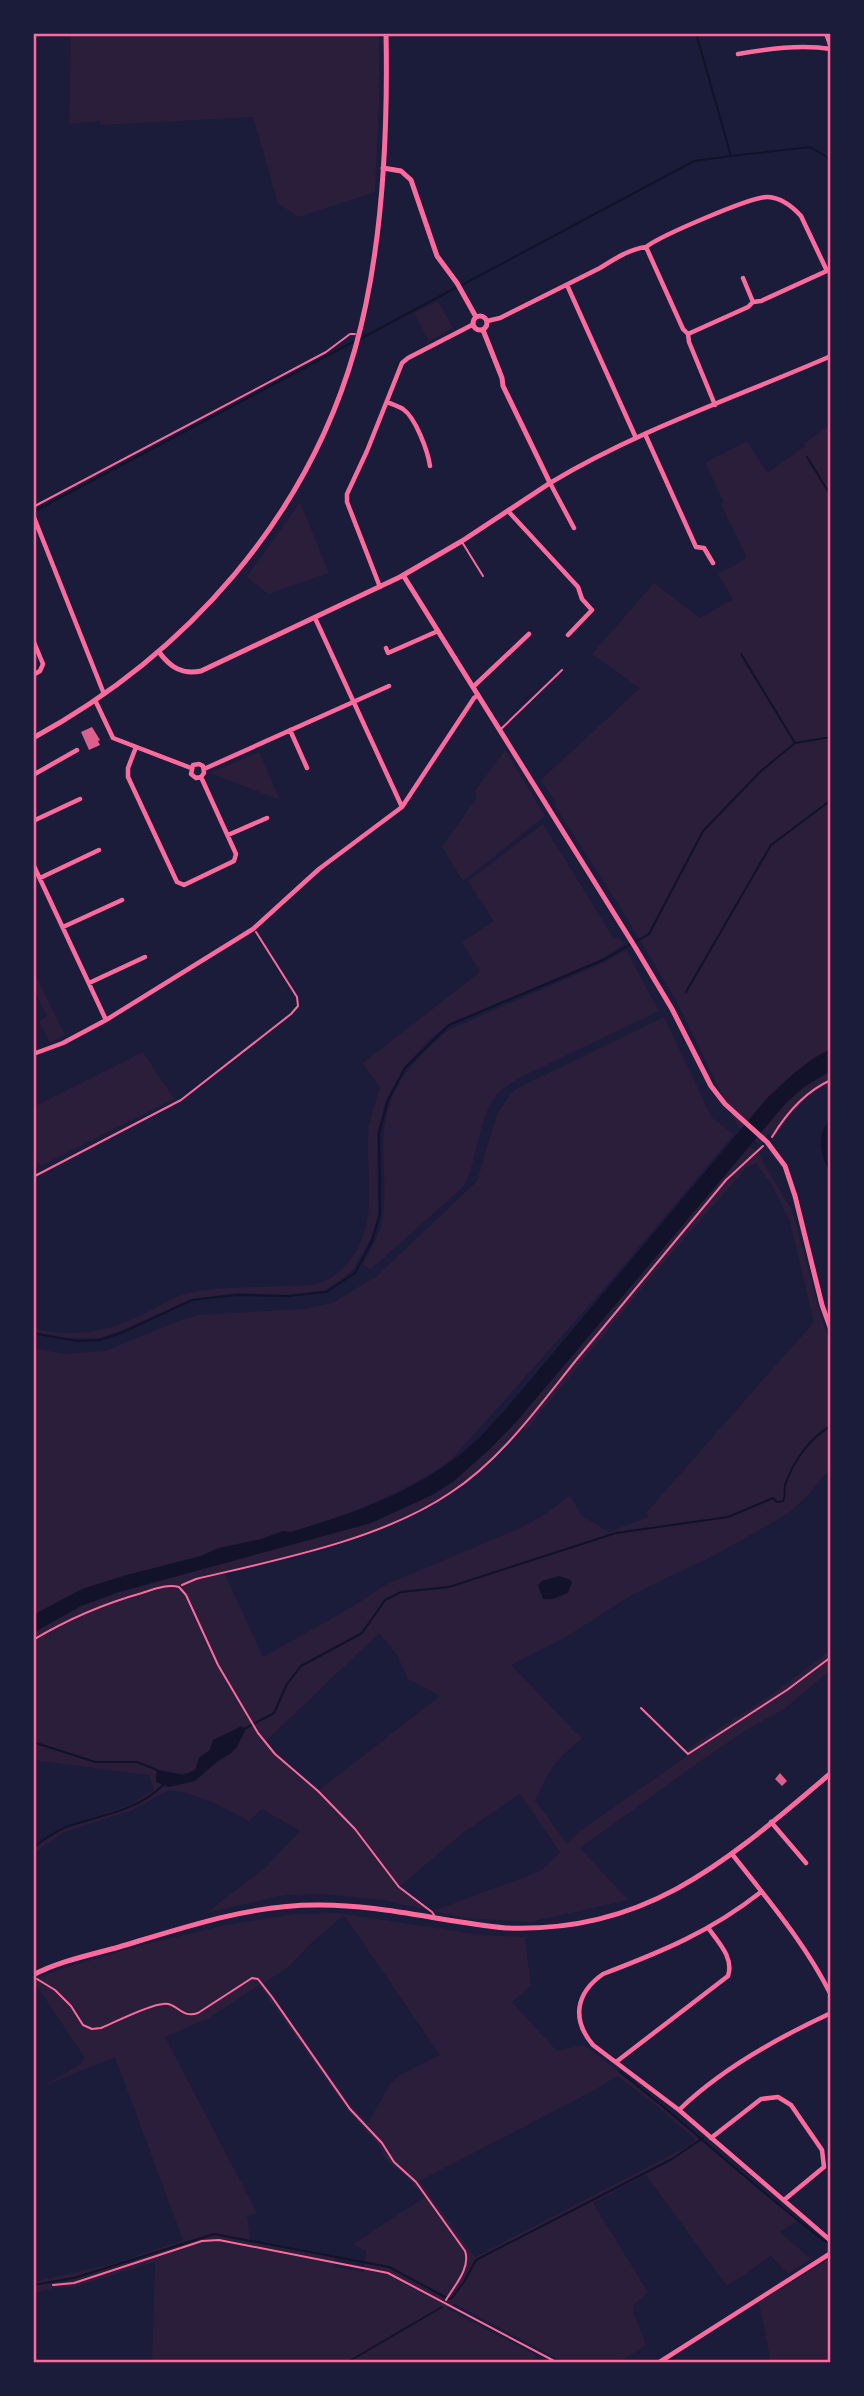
<svg xmlns="http://www.w3.org/2000/svg" width="864" height="2396" viewBox="0 0 864 2396" font-family="Karla,sans-serif">
  <style>
    .green { fill: #2a1e3b; fill-rule: evenodd }
    .water { fill: #12122b }
    .lines { fill: none; stroke-linecap: round; stroke-linejoin: round }
    .stream { stroke: #12122b; stroke-width: 2 }
    .building { fill: #dd5f8e }
    .path { stroke: #ff6b9d; stroke-width: 2 }
    .service { stroke: #ff6b9d; stroke-width: 2 }
    .minor { stroke: #ff6b9d; stroke-width: 4.5 }
    .tertiary { stroke: #ff6b9d; stroke-width: 5 }
    .secondary { stroke: #ff6b9d; stroke-width: 5 }
    .neatline { fill: none; stroke: #ff6b9d; stroke-width: 2.5 }
  </style>
  <rect width="100%" height="100%" fill="#1b1b3a"/>
  <path class="green" d="M71 33H379V101L375 192 298 217 278 203 253 117 100 125V121L69 124Z
    M438 301 453 328 429 341 414 313Z
    M831 425V1084C806 1091 789 1119 774 1138L769 1133 760 1145 738 1127 676 1000 617 902 555 806 556 803 541 780 640 688 592 654 654 583 700 618 733 599 718 574 747 558 721 504 724 502 705 463 747 441 767 473 805 446 804 443Z
    M300 502 329 573 268 594 247 577Z
    M505 750 545 816 463 881 442 847 476 799 475 791Z
    M259 752 280 800 210 773Z
    M543 824 614 939 618 937 624 944 602 959 448 1024 428 1041 404 1068 386 1100 377 1134 378 1215 370 1240 352 1271 326 1290 289 1295 237 1293 192 1299 120 1331 100 1338H62L33 1332V1328C73 1339 110 1331 146 1313 159 1307 171 1298 185 1294 217 1286 252 1288 285 1286 295 1285 307 1286 317 1284 329 1281 344 1269 351 1259 377 1225 367 1179 368 1140 368 1122 374 1106 380 1088L363 1063 480 972 462 942 494 921 468 881Z
    M626 950 659 1011 517 1079C510 1084 501 1089 495 1097 478 1119 478 1159 464 1186L370 1270 363 1264C371 1249 381 1232 383 1215 388 1177 377 1140 390 1103 400 1073 426 1049 450 1029L603 963Z
    M33 970 65 1035 50 1043 39 1021 47 1017 33 988Z
    M664 1017 712 1118 734 1134 602 1291 450 1461C401 1495 348 1515 291 1532L283 1531 261 1539 219 1548 201 1556 123 1576 33 1615V1348L65 1354 105 1351 178 1321 199 1315 304 1309 332 1303 377 1276 477 1181 497 1114 514 1090Z
    M143 1052 174 1099 41 1166 33 1153V1107Z
    M749 1147 758 1151 762 1161 790 1207 795 1220 818 1306 831 1346V1467L809 1494 789 1513 717 1554 630 1596 566 1637 511 1665 582 1739C553 1761 551 1768 535 1800L567 1844 580 1831 687 1756V1749L774 1693 831 1650V1670L784 1709 748 1729 699 1762 580 1848 628 1900 530 1922 465 1918 382 1900 322 1894 285 1895 206 1913 265 1868 300 1831 262 1809 249 1821 212 1802 187 1793 169 1790 133 1810 65 1832 33 1853V1846L59 1828 130 1805 154 1790 149 1775 33 1760V1633L81 1606 119 1592 371 1523 432 1495 454 1481 517 1421ZM756 1163 771 1184 790 1222 814 1322 646 1513 649 1517 609 1532 581 1515 570 1495 546 1514 518 1529 385 1585 352 1607 263 1657 224 1572C298 1553 388 1537 451 1493 478 1474 500 1450 522 1427L526 1430 652 1276 746 1168ZM379 1633 396 1653 408 1679 440 1696 318 1791 294 1773 265 1742ZM241 1736 237 1747 230 1754 185 1784H176L169 1787 162 1786 155 1777 157 1770C171 1770 181 1778 195 1770L199 1758 210 1750 211 1745ZM520 1794 560 1852 549 1864 538 1872 433 1911 399 1887 465 1831Z
    M338 1913 481 1935 525 1937 531 1985 512 2002 557 2051 584 2045 660 2103 798 2221 780 2232 811 2259 788 2274 771 2256 727 2286 646 2175 593 2203 648 2292 633 2306V2311L646 2345 618 2363H565L455 2304 446 2308 536 2355 530 2363H152L155 2262 74 2287 53 2288 33 2294V2282L115 2263 183 2240 115 2057 42 2087 81 2064 85 2058 33 1980 61 1969 138 1946 226 1925 294 1914ZM344 1915 440 2055 400 2075 390 2084 368 2123 352 2107 264 1983 290 1966 308 1946ZM259 1985 348 2111 377 2143 387 2161 410 2179 424 2198 353 2244 366 2251 364 2272 334 2267 335 2256 250 2240 247 2216 257 2213 165 2037 209 2018ZM617 2076 657 2106 696 2140 690 2145 475 2257 419 2181 593 2091Z
    M831 2258V2363H771L759 2302Z"/>
  <path class="water" d="M831 1049V1071L804 1087 786 1103 517 1421 490 1449 454 1481 432 1495 371 1523 119 1592 81 1606 33 1633V1615L82 1589 123 1576 201 1556 219 1548 262 1539 283 1531 291 1532C359 1512 429 1487 480 1437 489 1428 497 1418 506 1409L768 1097C788 1079 806 1060 831 1049Z
    M831 1117V1174C819 1153 816 1136 831 1117Z
    M559 1576 569 1579 572 1582 568 1593 553 1599H543L538 1585 542 1581Z
    M242 1726 245 1731 237 1747 230 1754 220 1759 195 1781 169 1787 156 1782 157 1770 183 1775 195 1770 199 1758 210 1750 213 1740Z"/>
  <g class="lines">
    <path class="stream" d="M696 33 731 156 810 147 827 157 831 164
      M462 285 694 161 731 156
      M360 339 457 287
      M807 457 831 496
      M33 512 355 341
      M741 654 795 743
      M686 992 771 845 831 800
      M33 1333 77 1341 100 1340 121 1333 192 1300 237 1295 288 1296 326 1292 355 1273 372 1241 380 1214 379 1133 388 1100 405 1068 449 1025 603 960 649 934 703 831 761 771 795 743 831 737
      M244 1729 274 1713 287 1684 301 1666 362 1633 385 1600 401 1592 449 1587 616 1533 728 1517 773 1498 777 1502 783 1501C786 1495 784 1490 785 1485 793 1462 810 1437 831 1426
      M33 1742 95 1762H137L157 1770
      M33 1848C43 1840 54 1832 66 1827 100 1815 136 1812 163 1785
      M620 2072C691 2127 755 2189 826 2242
      M33 2285 74 2278 214 2234 389 2267 445 2297
      M448 2299H451L464 2282 476 2260 672 2159 703 2138
      M346 2363 442 2307
      M666 2363 675 2357"/>
  </g>
  <path class="building" d="M92 727 100 740 98 741 100 745 89 750 81 732Z
    M780 1773 787 1781 782 1786 775 1779Z"/>
  <g class="lines">
    <path class="path" d="M772 1137C786 1114 806 1091 831 1080
      M33 1177 181 1100 291 1014 298 1006 297 997 256 932
      M182 1585 196 1579C276 1560 381 1540 450 1493 501 1460 539 1406 577 1359 627 1299 676 1240 726 1180L763 1146
      M641 1708 688 1754 787 1690 831 1657
      M37 1979 55 1990 71 2006 83 2025 92 2029 101 2028C116 2022 148 2005 163 2004 178 2002 180 2019 198 2013L252 1978 258 1979 272 1997 350 2109 382 2143 394 2162 416 2182 465 2251C471 2268 454 2286 446 2300"/>
    <path class="service" d="M33 507 326 352 350 334H355
      M462 542 483 576
      M501 729 562 670
      M33 1640C68 1619 103 1604 142 1593 155 1589 167 1584 179 1587L186 1595 218 1665 258 1733 275 1754 318 1791 355 1829 399 1887 432 1912 434 1915
      M53 2285 74 2283 202 2241 219 2240 388 2273 558 2363"/>
    <path class="minor" d="M826 33 831 47
      M738 54C767 49 801 44 831 49
      M646 247 683 329 688 334 689 342 715 405
      M743 278 753 302
      M567 285 636 438
      M487 321 500 318 600 268C614 259 630 249 646 247 660 236 752 196 768 197 782 198 792 206 801 216L827 271
      M688 334 748 307 753 302 761 301 831 269
      M387 402C392 404 398 406 403 409 416 418 428 452 430 466
      M645 434 696 547 704 548 713 563
      M508 511 578 587 582 599 592 610 568 635
      M33 515 104 694
      M574 528 550 483C638 430 737 397 831 356
      M380 587 347 502V494L367 451 402 363 408 358 472 325
      M315 618 402 807
      M33 640 43 664 40 671 33 675
      M386 648 388 653 438 631
      M474 686 529 634
      M95 700 113 738 191 768
      M290 730 307 768
      M136 747 128 768V777L177 882 184 885 234 861 236 854 201 777 204 773 203 766 199 764 193 765 191 774 196 778 201 777
      M204 769 389 686
      M33 775 77 750
      M33 821 80 799
      M228 835 267 818
      M33 864 106 1020
      M40 878 99 850
      M63 927 122 900
      M89 983 145 957
      M33 1054 63 1043 106 1020 253 929 319 869 402 807 474 698 478 695
      M771 1822 806 1863
      M732 1854C768 1900 805 1943 831 1995
      M761 1892C710 1932 663 1951 603 1974 576 1993 571 2019 593 2045L679 2110 831 2241
      M616 2062 728 1976C734 1958 719 1943 709 1929
      M679 2110C721 2069 777 2038 831 2013
      M711 2138 761 2099 778 2097 791 2105 822 2150 824 2167 784 2200
      M658 2363 831 2253"/>
    <path class="tertiary" d="M383 168 401 171 411 180 437 256 457 283 476 317
      M473 323a7 7 0 1 1 14 0a7 7 0 1 1-14 0Z
      M403 575 635 947 672 1009 711 1086 725 1104 767 1142 785 1166 795 1196 822 1305 831 1330
      M159 652C170 667 182 675 201 671L400 577 462 541 550 483 503 386 502 378 483 330"/>
    <path class="secondary" d="M33 738C187 654 307 518 355 349 383 250 388 135 386 33
      M33 1975C60 1961 90 1955 119 1947 182 1928 249 1905 316 1905 379 1904 443 1922 506 1928 649 1933 728 1860 831 1773"/>
  </g>
  <rect width="864" height="2396" fill="none" stroke="#1b1b3a" stroke-width="70"/>
  <rect x="35" y="35" width="794" height="2326" class="neatline"/>
</svg>
